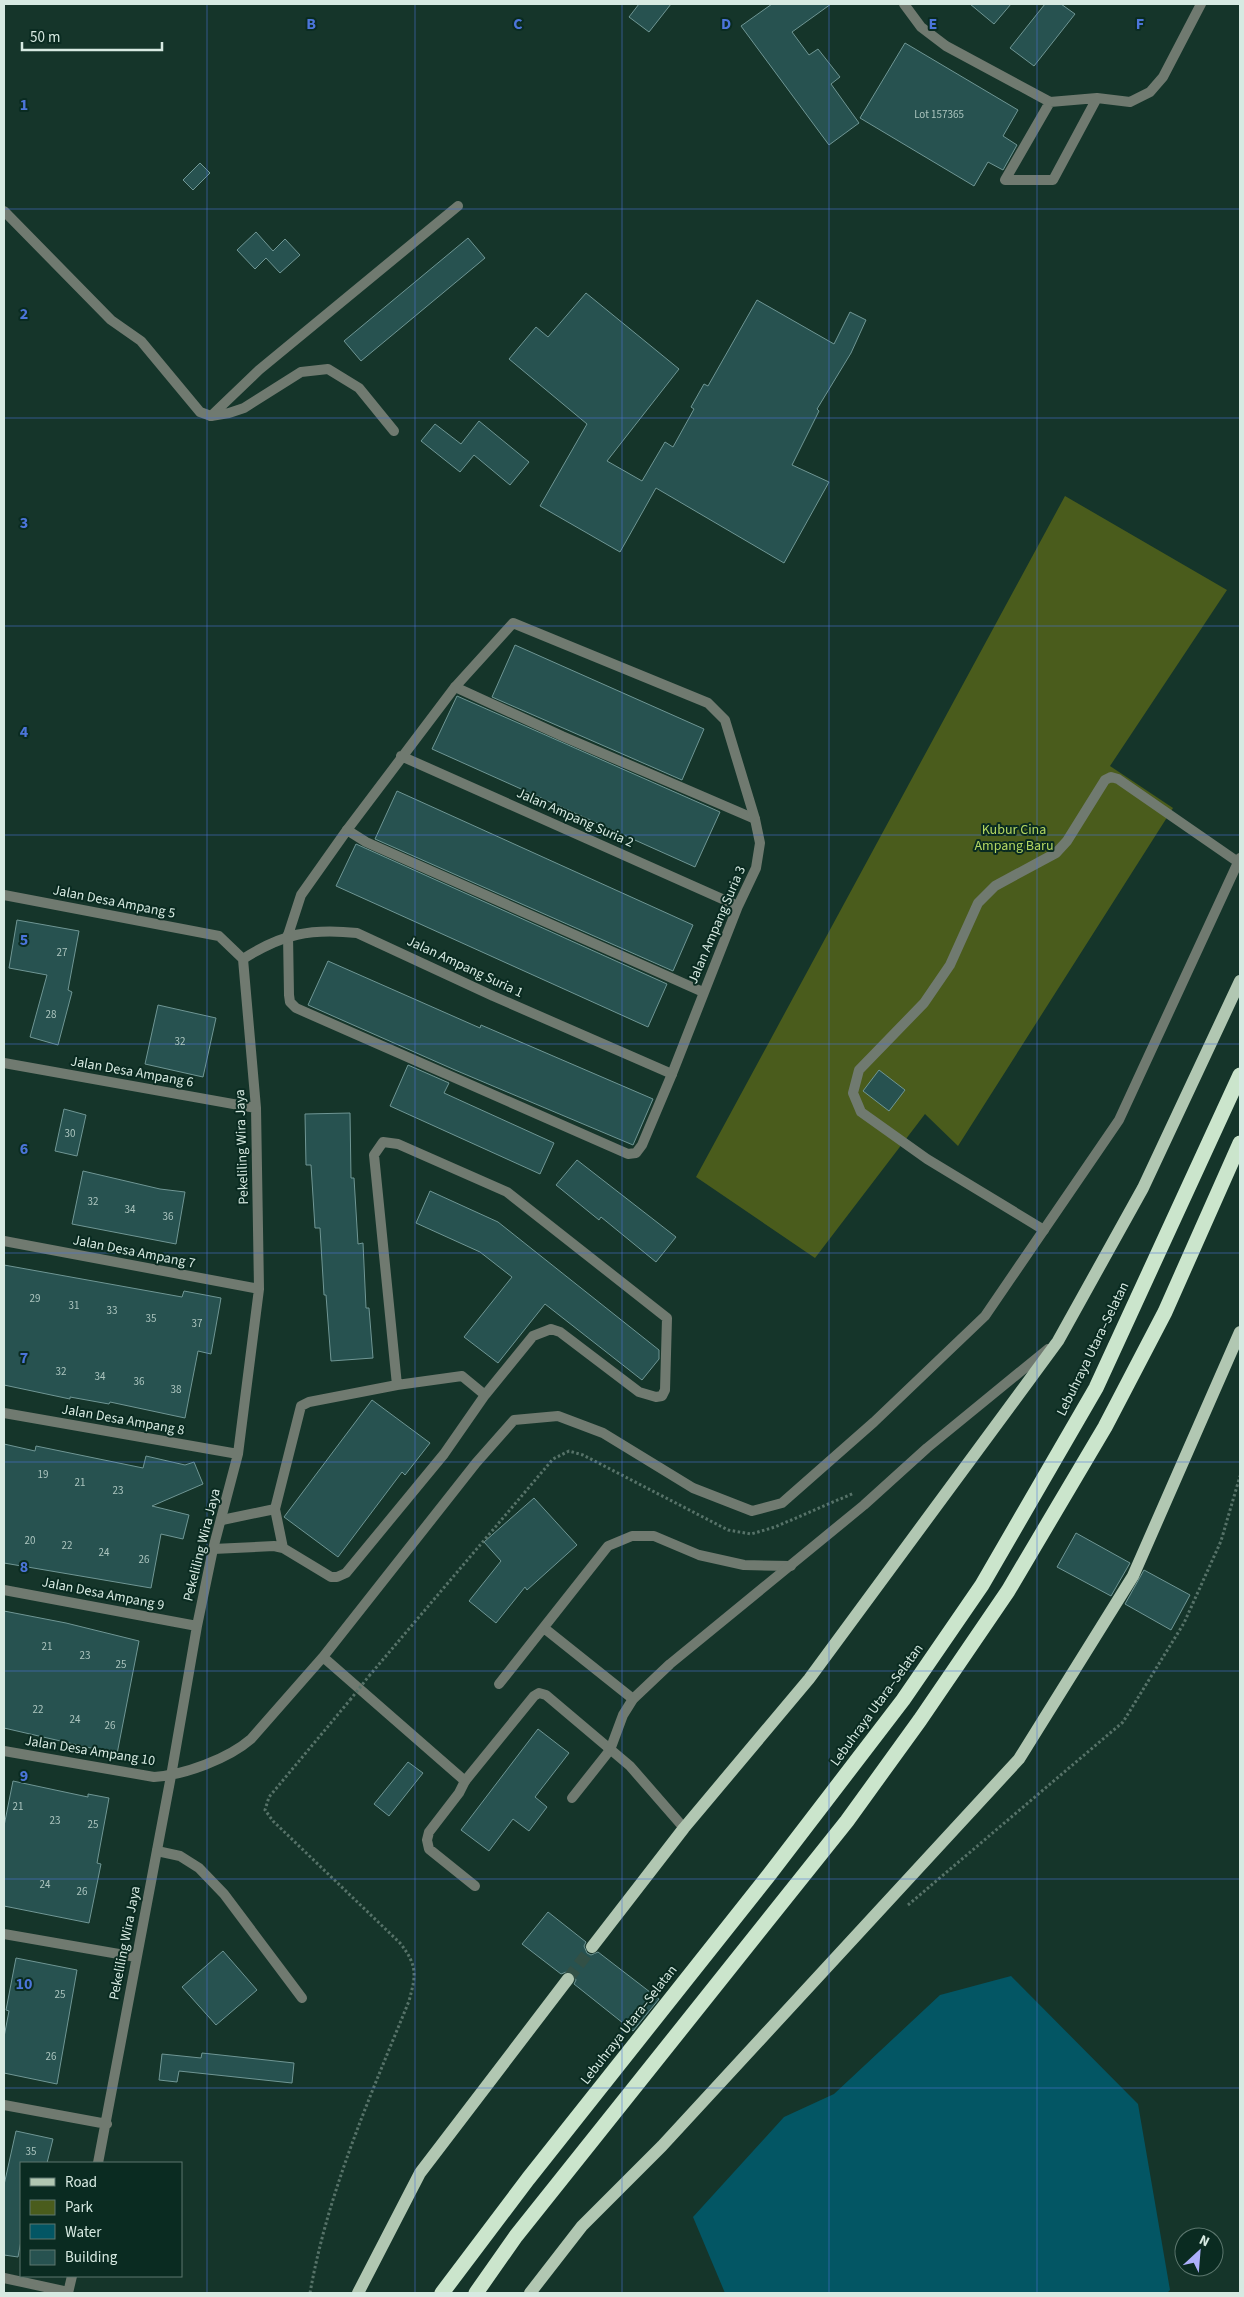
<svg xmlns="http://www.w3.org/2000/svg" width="1244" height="2297" viewBox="0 0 1244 2297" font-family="'Source Sans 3',sans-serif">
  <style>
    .green { fill: #4a5c1c }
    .water { fill: #035664 }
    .building { fill: #275250; stroke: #6f9694 }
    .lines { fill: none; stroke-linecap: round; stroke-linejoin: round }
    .primary-tunnel { stroke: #325046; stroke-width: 12; stroke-dasharray: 12 6; stroke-linecap: butt }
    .path { stroke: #577369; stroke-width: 3; stroke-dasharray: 2.5 2.5; stroke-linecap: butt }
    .service { stroke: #707a70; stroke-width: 10 }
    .minor { stroke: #707a70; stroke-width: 10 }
    .primary { stroke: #b1c7b2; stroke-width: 12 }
    .motorway { stroke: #cbe5cc; stroke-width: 15 }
    .path-bridge { stroke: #577369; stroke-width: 3; stroke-dasharray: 2.5 2.5; stroke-linecap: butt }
    .grid { fill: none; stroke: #4c75da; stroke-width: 1; stroke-opacity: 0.55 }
    .labels { text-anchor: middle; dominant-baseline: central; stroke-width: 4; stroke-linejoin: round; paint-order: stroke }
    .number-label { font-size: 11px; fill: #abc4be }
    .street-label { font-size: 14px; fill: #d7eae2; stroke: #0a2b21 }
    .park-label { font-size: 14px; fill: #b4d762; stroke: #0a2b21 }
    .grid-label { font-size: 16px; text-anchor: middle; font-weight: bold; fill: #4c75da; stroke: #0a2b21; stroke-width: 4; stroke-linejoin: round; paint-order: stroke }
  </style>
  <rect width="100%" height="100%" fill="#15352a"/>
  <path class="green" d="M1065 496 1227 590 1110 766 1173 808 958 1146 925 1114 815 1258 696 1177Z"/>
  <path class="water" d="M1011 1976 1138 2104 1170 2290 1167 2293H725L693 2217 784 2117 834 2094 940 1995Z"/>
  <path class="building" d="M639 4H671L649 32 629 17Z
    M772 4H831L792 32 809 55 818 49 840 77 831 84 859 123 829 145 741 26Z
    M970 4H1011L994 24Z
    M1045 4H1061L1075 14 1034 66 1010 48Z
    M905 43 1018 110 1003 136 1017 145 1003 170 988 162 974 186 860 118Z
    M200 163 210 173 193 190 183 180Z
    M256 232 273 251 285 239 300 255 280 273 266 258 255 269 237 250Z
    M468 238 485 258 361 361 344 341Z
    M586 293 679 369 607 461 642 481 665 442 673 447 694 409 691 407 704 384 708 386 757 300 834 344 850 312 866 320 851 353 817 409 819 411 792 465 829 482 784 563 656 488 620 552 540 506 587 424 509 359 536 327 548 337Z
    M479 421 529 462 510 485 474 455 460 472 421 441 435 424 461 444Z
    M515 645 704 729 682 780 492 697Z
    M457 696 720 812 695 867 432 749Z
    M397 791 693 925 673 971 375 839Z
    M356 844 667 984 648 1027 336 886Z
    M17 920 79 931 68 990 72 992 58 1045 30 1037 47 975 9 968Z
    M328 961 480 1028 481 1025 653 1099 633 1145 455 1070 308 1005Z
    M158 1005 216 1018 203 1077 145 1064Z
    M408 1065 449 1083 444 1093 554 1143 540 1174 390 1106Z
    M879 1070 905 1090 889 1111 863 1091Z
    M64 1109 86 1115 77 1156 55 1151Z
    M350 1113 351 1178H354L358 1244 363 1243 366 1308H369L373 1358 331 1361 326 1295H324L320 1228H315L311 1165H306L305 1114Z
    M577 1160 676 1237 656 1262 601 1217 599 1220 556 1185Z
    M83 1171 160 1189 185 1192 176 1244 72 1224Z
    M430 1191 498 1222 659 1350V1359L642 1380 545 1304 498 1363 464 1337 512 1277 480 1252 416 1223Z
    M4 1265 182 1297 184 1291 221 1298 211 1354 198 1351 185 1418 110 1402 109 1404 70 1397V1399L4 1385Z
    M372 1400 430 1443 405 1475 402 1472 338 1557 284 1517Z
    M4 1444 35 1451 36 1446 143 1468 146 1456 185 1465 194 1462 203 1484 152 1506 189 1515 183 1539 161 1534 151 1588 4 1563Z
    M534 1498 577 1545 527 1590 525 1587 496 1623 469 1601 501 1561 484 1542Z
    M1076 1533 1130 1563 1111 1596 1057 1567Z
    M1144 1570 1190 1595 1171 1630 1125 1604Z
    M4 1611 66 1623 139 1641 117 1754 4 1728Z
    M538 1729 569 1753 535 1797 547 1807 529 1831 513 1819 489 1851 461 1830Z
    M408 1762 423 1773 389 1816 374 1804Z
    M13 1781 88 1797V1794L109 1798 97 1863 101 1864 89 1923 4 1906V1826Z
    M548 1912 586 1942 584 1946 587 1953 591 1955 598 1952 659 1999 633 2031 574 1984 576 1980 573 1973 569 1971 561 1974 522 1944Z
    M223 1951 257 1990 216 2025 182 1987Z
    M16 1958 77 1970 57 2084 4 2073V2037L9 2011 6 2010Z
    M202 2053 294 2063 292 2083 179 2071 177 2082 159 2080 162 2054 201 2058Z
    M16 2131 53 2139 47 2163H21V2241L18 2257 4 2255V2185Z"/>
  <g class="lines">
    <path class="primary-tunnel" d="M568 1979 592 1947"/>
    <path class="path" d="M369 1676 553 1459 569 1451 583 1455 728 1530 751 1534 775 1527 854 1493
      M908 1905 1123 1722 1184 1623 1221 1541 1240 1476
      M310 2293C328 2191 370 2097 409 2001 416 1975 418 1966 400 1943L273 1821 265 1810 269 1797 350 1700"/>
    <path class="service" d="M904 4 921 27 946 46 1050 102 1097 98 1130 102 1150 92 1163 77 1201 4
      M1050 102 1005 180H1053L1097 98
      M211 416 259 370 458 206
      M455 687 562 736 755 819
      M347 830 366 842 703 992
      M288 935 289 995 290 1002 296 1008 628 1154 636 1153 642 1145 672 1074
      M1044 1230 927 1159 861 1112 853 1093 859 1070 924 1003 950 965 978 903 995 886 1056 853 1067 841 1105 780 1111 777 1118 779 1238 862
      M275 1509 283 1548
      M222 1520 275 1509 301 1406 309 1402 397 1385 462 1376 485 1395
      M213 1549 274 1546 283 1548 331 1577H337L346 1573 444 1454 485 1395 533 1336 551 1329 560 1332 639 1392 656 1397 662 1396 665 1390 667 1318 507 1192 398 1144 383 1142 374 1155 397 1385
      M544 1628 633 1699
      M499 1684 608 1546 632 1536H654L699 1555 744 1565 791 1566
      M465 1781 459 1793 429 1832 427 1840 429 1849 475 1886
      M572 1798 610 1750
      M157 1851 180 1856 199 1868 224 1894 302 1998"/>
    <path class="minor" d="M4 211 111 320 141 341 200 412 211 416 229 413 244 408 301 372 328 369 359 388 394 431
      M401 756 738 906
      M4 895 219 936 243 959 256 1108 259 1289 238 1454 213 1549 197 1626 171 1776 98 2163
      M243 959C282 934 310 928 357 933L493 996 672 1074 738 906 756 868 760 843 755 819 725 720 708 703 513 623 455 687 347 830 301 895 288 935
      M4 1063 256 1108
      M4 1241 259 1289
      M4 1413 238 1454
      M4 1590 197 1626
      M323 1657 465 1781 534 1696 539 1693 546 1695 630 1766 684 1828
      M610 1750 623 1715 633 1699 670 1664 864 1505 927 1448 1048 1349
      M4 1751 154 1777C184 1775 228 1759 251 1739L323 1657 476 1463 514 1420 558 1416 603 1433 693 1488 752 1511 782 1503 874 1422 985 1316 1119 1120 1240 858
      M4 1934 136 1957
      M4 2105 107 2124
      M4 2278 68 2292
      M68 2293 72 2276"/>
    <path class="primary" d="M592 1947 684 1828 809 1679 1058 1341 1143 1188 1240 981
      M358 2293 420 2173 568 1979
      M530 2293 582 2226 662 2146 1019 1759 1133 1576 1240 1332"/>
    <path class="motorway" d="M442 2293 528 2179 769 1875 903 1700 982 1585 1096 1388 1240 1075
      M476 2293 516 2236 847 1821 920 1720 1008 1591 1105 1427 1165 1312 1240 1143"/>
    <path class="path-bridge" d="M350 1700 369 1676"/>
  </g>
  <path class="grid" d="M207 4V2293M415 4V2293M622 4V2293M829 4V2293M1037 4V2293M4 209H1240M4 418H1240M4 626H1240M4 835H1240M4 1044H1240M4 1253H1240M4 1462H1240M4 1671H1240M4 1879H1240M4 2088H1240"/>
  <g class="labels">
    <g class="number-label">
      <text x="939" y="114">Lot 157365</text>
      <text x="62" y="952">27</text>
      <text x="51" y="1014">28</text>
      <text x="180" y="1041">32</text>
      <text x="70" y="1133">30</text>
      <text x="93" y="1201">32</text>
      <text x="130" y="1209">34</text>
      <text x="168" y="1216">36</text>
      <text x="35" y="1298">29</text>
      <text x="74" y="1305">31</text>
      <text x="112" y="1310">33</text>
      <text x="151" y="1318">35</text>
      <text x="197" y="1323">37</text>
      <text x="61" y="1371">32</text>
      <text x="100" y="1376">34</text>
      <text x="139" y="1381">36</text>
      <text x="176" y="1389">38</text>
      <text x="43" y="1474">19</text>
      <text x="80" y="1482">21</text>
      <text x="118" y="1490">23</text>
      <text x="30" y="1540">20</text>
      <text x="67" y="1545">22</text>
      <text x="104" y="1552">24</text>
      <text x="144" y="1559">26</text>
      <text x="47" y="1646">21</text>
      <text x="85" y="1655">23</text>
      <text x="121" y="1664">25</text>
      <text x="38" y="1709">22</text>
      <text x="75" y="1719">24</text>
      <text x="110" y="1725">26</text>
      <text x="18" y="1806">21</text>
      <text x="55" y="1820">23</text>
      <text x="93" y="1824">25</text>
      <text x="45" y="1884">24</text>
      <text x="82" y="1891">26</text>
      <text x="60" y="1994">25</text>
      <text x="51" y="2056">26</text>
      <text x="31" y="2151">35</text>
    </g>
    <g class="street-label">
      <text transform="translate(575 818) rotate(24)">Jalan Ampang Suria 2</text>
      <text transform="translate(114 902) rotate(11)">Jalan Desa Ampang 5</text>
      <text transform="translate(717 925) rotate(-67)">Jalan Ampang Suria 3</text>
      <text transform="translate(465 967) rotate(25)">Jalan Ampang Suria 1</text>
      <text transform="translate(132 1072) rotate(10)">Jalan Desa Ampang 6</text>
      <text transform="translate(242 1147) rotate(-92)">Pekeliling Wira Jaya</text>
      <text transform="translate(134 1252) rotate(11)">Jalan Desa Ampang 7</text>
      <text transform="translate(1093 1349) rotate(-64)">Lebuhraya Utara–Selatan</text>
      <text transform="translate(123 1420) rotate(10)">Jalan Desa Ampang 8</text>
      <text transform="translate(202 1545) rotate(-76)">Pekeliling Wira Jaya</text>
      <text transform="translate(103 1594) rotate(11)">Jalan Desa Ampang 9</text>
      <text transform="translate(877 1705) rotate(-54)">Lebuhraya Utara–Selatan</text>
      <text transform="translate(90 1751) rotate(9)">Jalan Desa Ampang 10</text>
      <text transform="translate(125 1943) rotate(-79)">Pekeliling Wira Jaya</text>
      <text transform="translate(629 2025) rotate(-52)">Lebuhraya Utara–Selatan</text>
    </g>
    <g class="park-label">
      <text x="1014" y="830">Kubur Cina<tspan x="1014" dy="16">Ampang Baru</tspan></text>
    </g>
  </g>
  <g class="grid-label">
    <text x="311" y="29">B</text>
    <text x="518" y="29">C</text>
    <text x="726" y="29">D</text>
    <text x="933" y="29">E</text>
    <text x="1140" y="29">F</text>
    <text x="24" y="110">1</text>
    <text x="24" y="319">2</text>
    <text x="24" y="528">3</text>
    <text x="24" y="737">4</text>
    <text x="24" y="945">5</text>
    <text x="24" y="1154">6</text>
    <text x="24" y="1363">7</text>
    <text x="24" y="1572">8</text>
    <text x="24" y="1781">9</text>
    <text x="24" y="1989">10</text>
  </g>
  <rect width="1244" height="2297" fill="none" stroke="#d7eae2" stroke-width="10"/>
  <rect x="20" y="2162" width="162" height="115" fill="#0a2b21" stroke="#5c776e"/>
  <rect x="30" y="2178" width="25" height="8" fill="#b1c7b2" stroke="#5c776e"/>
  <text x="65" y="2187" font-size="15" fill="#d7eae2">Road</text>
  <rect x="30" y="2200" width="25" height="15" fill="#4a5c1c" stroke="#5c776e"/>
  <text x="65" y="2212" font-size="15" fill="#d7eae2">Park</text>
  <rect x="30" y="2224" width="25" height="15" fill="#035664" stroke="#5c776e"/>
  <text x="65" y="2237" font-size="15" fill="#d7eae2">Water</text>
  <rect x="30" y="2250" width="25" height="15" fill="#275250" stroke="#5c776e"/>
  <text x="65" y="2262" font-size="15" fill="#d7eae2">Building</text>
  <g transform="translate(1199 2252) rotate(26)"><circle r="24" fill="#0a2b21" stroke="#5c776e"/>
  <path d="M0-4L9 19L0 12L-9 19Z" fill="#acaffb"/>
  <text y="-8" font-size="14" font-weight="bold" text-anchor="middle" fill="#d7eae2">N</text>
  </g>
  <path d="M22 42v8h140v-8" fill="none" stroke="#d7eae2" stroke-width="2.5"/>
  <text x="30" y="42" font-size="15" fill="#d7eae2" stroke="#0a2b21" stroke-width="4" paint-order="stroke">50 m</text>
</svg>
